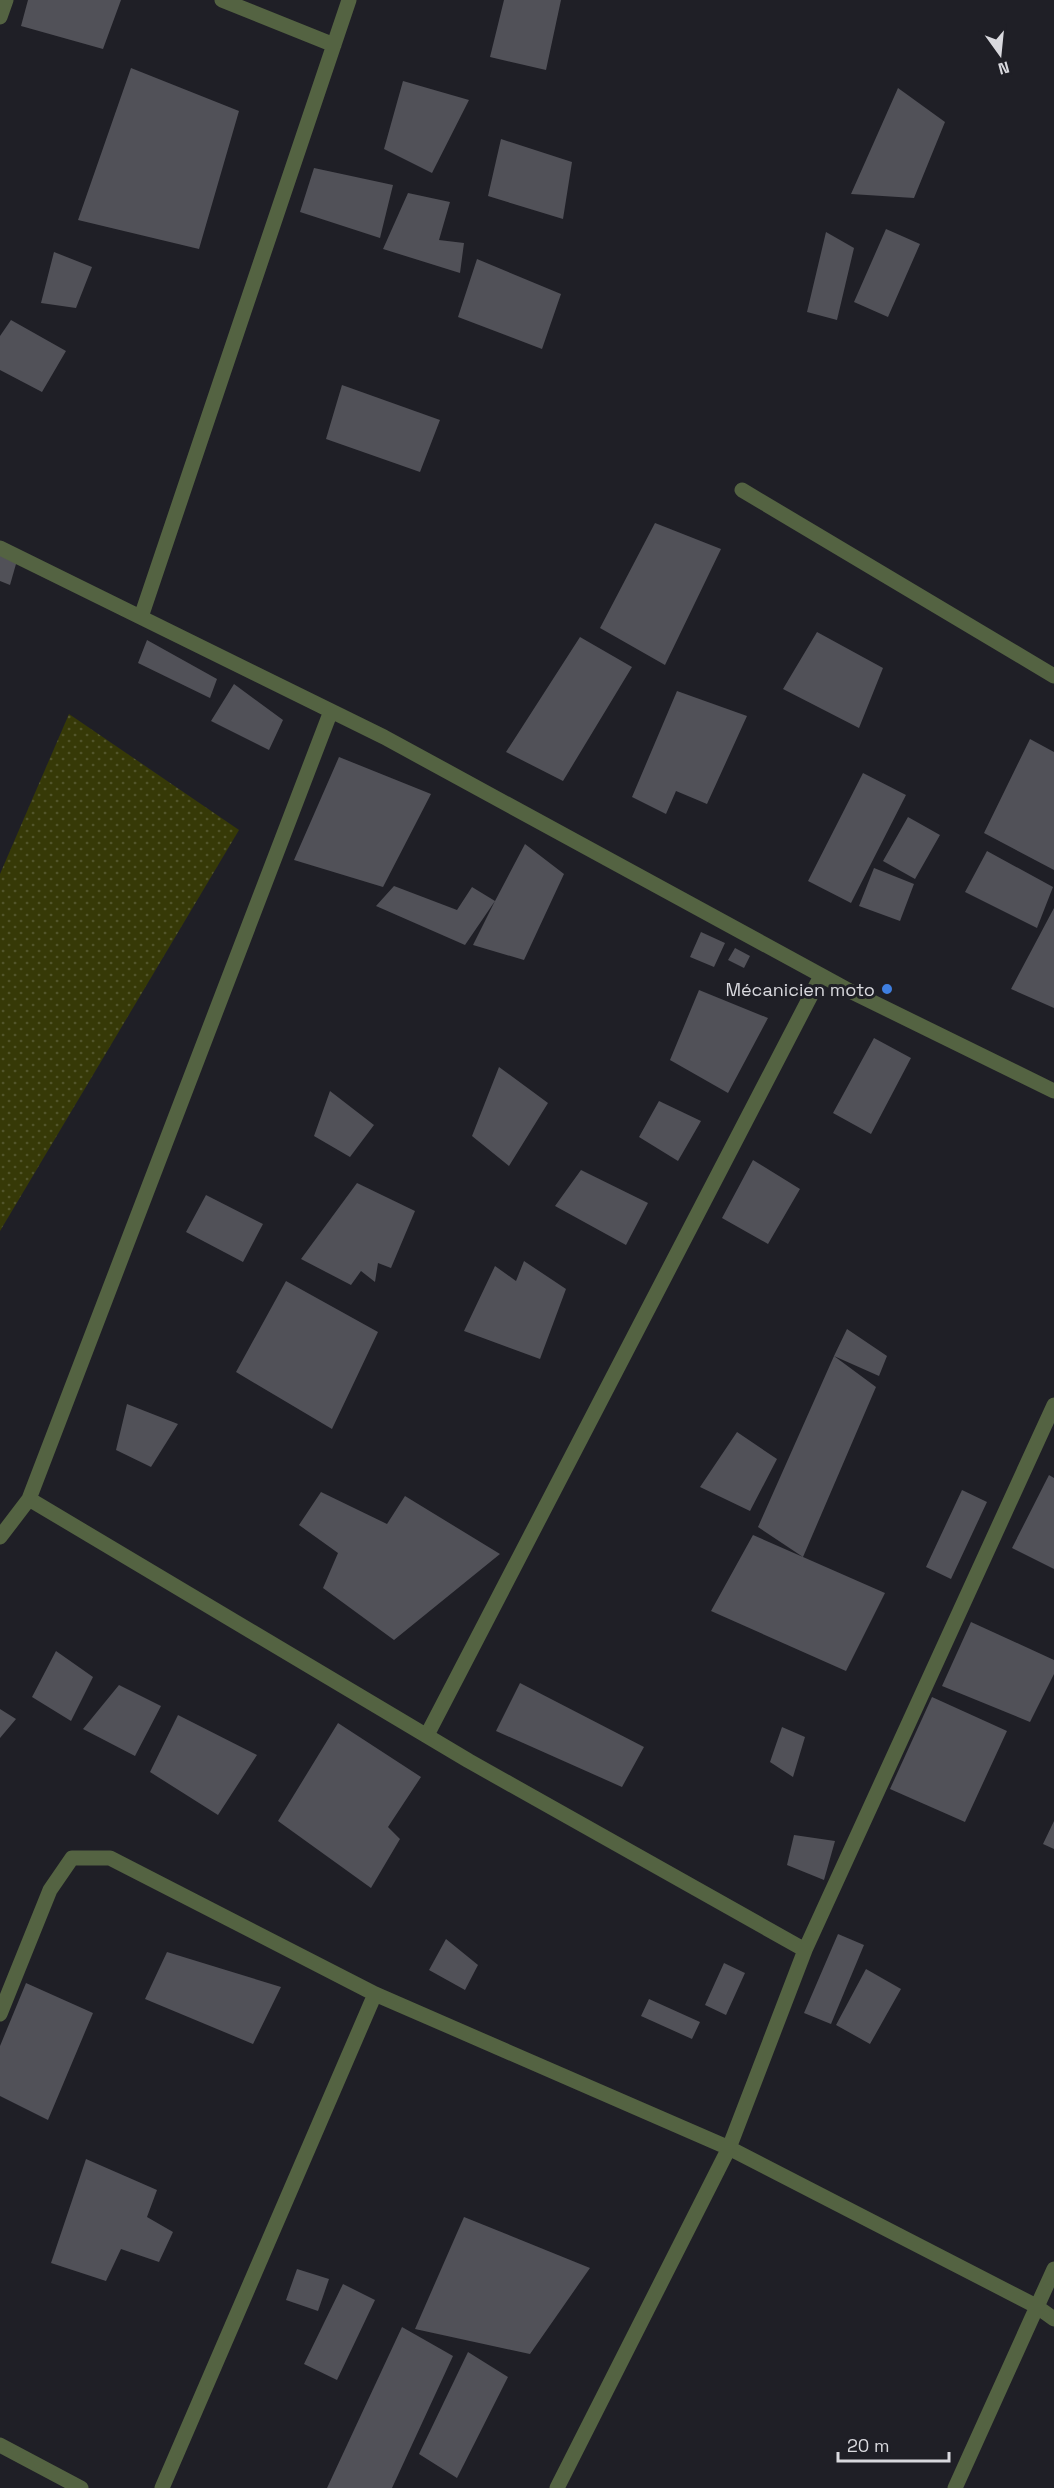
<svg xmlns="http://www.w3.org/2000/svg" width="1054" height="2488" viewBox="0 0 1054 2488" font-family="'Space Grotesk',sans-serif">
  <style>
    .grass { fill: url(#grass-dots) }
    .building { fill: #515158 }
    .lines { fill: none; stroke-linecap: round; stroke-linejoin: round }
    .street { stroke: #546342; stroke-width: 15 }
    .shop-dot { fill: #3f7fe0; stroke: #1f1f26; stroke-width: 2 }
    .labels { text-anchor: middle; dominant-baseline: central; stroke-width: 6; stroke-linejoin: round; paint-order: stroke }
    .poi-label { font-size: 18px; fill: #d9d9de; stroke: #1f1f26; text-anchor: end }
  </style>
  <defs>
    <pattern id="grass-dots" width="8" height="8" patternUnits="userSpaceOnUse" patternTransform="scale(1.5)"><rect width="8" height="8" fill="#363907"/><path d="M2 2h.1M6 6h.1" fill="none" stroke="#52552b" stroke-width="1.8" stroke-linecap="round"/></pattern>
  </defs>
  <rect width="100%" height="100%" fill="#1f1f26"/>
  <path class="grass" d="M69 714 239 830 0 1231V874Z"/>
  <path class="building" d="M28 0H121L103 49 21 26Z
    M504 0H561L546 70 490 57Z
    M131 68 239 111 199 249 78 220Z
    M403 81 469 100 432 173 384 149Z
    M898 88 945 122 914 198 851 194Z
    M501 139 572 162 563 219 488 196Z
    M314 168 393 185 380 238 300 212Z
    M408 193 450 202 439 240 464 243 460 273 383 249Z
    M886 229 920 244 888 317 854 302Z
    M826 232 854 248 837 320 807 312Z
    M54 252 92 267 76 308 41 303Z
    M477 259 561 294 542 349 458 317Z
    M11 320 66 351 42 392 0 370V336Z
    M342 385 440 420 420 472 326 439Z
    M655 523 721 549 665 665 600 628Z
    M0 553 18 557 10 585 0 581Z
    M817 632 883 668 859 728 783 689Z
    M580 637 632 667 563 781 506 752Z
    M147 640 217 679 210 698 138 663Z
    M234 684 283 720 269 750 211 721Z
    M677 691 747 716 707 804 676 791 666 814 632 797Z
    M1030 739 1054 752V870L984 833Z
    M339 757 431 794 383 887 294 860Z
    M863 773 906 795 851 903 808 881Z
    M908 817 940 835 915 879 883 861Z
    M525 844 564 874 524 960 473 945 495 901 465 945 376 906 394 886 457 910 472 887 495 901Z
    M987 851 1053 887 1037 928 965 892Z
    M874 868 914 884 900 921 859 906Z
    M1054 908V1008L1011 989Z
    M701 932 725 943 714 967 690 957Z
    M735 948 750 956 744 968 728 960Z
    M699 990 768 1018 728 1093 670 1060Z
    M874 1038 911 1058 871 1134 833 1113Z
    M499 1067 548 1103 509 1166 472 1136Z
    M330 1091 374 1125 350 1157 314 1136Z
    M659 1101 701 1121 678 1161 639 1137Z
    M753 1160 800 1189 768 1244 722 1218Z
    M581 1170 648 1203 626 1245 555 1206Z
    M357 1183 415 1211 391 1268 378 1263 375 1282 361 1271 351 1285 301 1259Z
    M206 1195 263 1224 243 1262 186 1232Z
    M524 1261 566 1289 540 1359 464 1331 495 1266 516 1281Z
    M286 1281 378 1332 332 1429 236 1372Z
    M847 1329 887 1356 879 1376 834 1356Z
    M834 1356 876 1387 803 1557 885 1593 846 1671 711 1611 753 1535 803 1557 758 1527Z
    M127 1404 178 1424 151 1467 116 1450Z
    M737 1432 777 1459 750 1511 700 1487Z
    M1049 1475 1054 1478V1569L1012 1548Z
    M962 1490 987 1502 951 1579 926 1567Z
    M321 1492 387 1524 405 1496 500 1554 394 1640 323 1588 338 1553 299 1525Z
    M971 1622 1054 1660V1674L1030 1722 942 1686Z
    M56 1651 93 1677 71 1721 32 1697Z
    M520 1683 644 1747 622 1787 496 1731Z
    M119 1685 161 1706 135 1756 83 1729Z
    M932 1697 1007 1731 965 1822 890 1789Z
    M0 1709 16 1719 0 1738Z
    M178 1715 257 1755 218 1815 150 1772Z
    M338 1723 421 1777 388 1827 400 1839 371 1888 278 1821Z
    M782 1727 805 1737 793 1777 770 1762Z
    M1054 1821V1849L1043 1844Z
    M794 1835 835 1841 824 1880 787 1865Z
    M838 1934 864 1945 831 2024 804 2013Z
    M446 1939 478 1965 465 1990 429 1970Z
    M167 1952 281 1987 253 2044 145 1999Z
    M724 1963 745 1973 726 2015 705 2005Z
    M866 1969 901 1989 870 2044 836 2025Z
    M26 1983 93 2013 48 2120 0 2096V2046Z
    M649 1999 700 2022 692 2039 641 2016Z
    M86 2159 157 2190 147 2217 173 2232 159 2262 121 2249 106 2281 51 2263Z
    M464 2217 590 2268 530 2354 415 2329Z
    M297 2269 329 2279 318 2311 286 2300Z
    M343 2284 375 2300 337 2380 304 2364Z
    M402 2327 453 2356 392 2488H327Z
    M468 2352 508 2377 457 2478 419 2454Z"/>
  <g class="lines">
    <path class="street" d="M222 0 334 45
      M0 17 6 0
      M742 490 1054 676
      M0 548 384 737 850 991 1054 1091
      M141 617 349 0
      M29 1499 469 1761 805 1950
      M0 1537 29 1499 331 711
      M427 1735 821 976
      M0 2014 50 1890 72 1858H110L375 1994 729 2148 1036 2306 1054 2319
      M0 2445 81 2488
      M162 2488 375 1994
      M557 2488 729 2148 805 1950 1054 1405
      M955 2488 1054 2269"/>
  </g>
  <circle class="shop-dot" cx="887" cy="989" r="6"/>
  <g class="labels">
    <g class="poi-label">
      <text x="875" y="989">Mécanicien moto</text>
    </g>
  </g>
  <g transform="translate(1000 54) rotate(165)" stroke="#1f1f26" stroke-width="4.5" paint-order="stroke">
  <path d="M0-4.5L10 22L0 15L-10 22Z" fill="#d9d9de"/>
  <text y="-9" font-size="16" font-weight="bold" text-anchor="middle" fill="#d9d9de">N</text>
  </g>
  <path d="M838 2452v9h111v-9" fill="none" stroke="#d9d9de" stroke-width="3"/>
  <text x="847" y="2452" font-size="18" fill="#d9d9de" stroke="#1f1f26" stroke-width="4.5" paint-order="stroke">20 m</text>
</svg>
